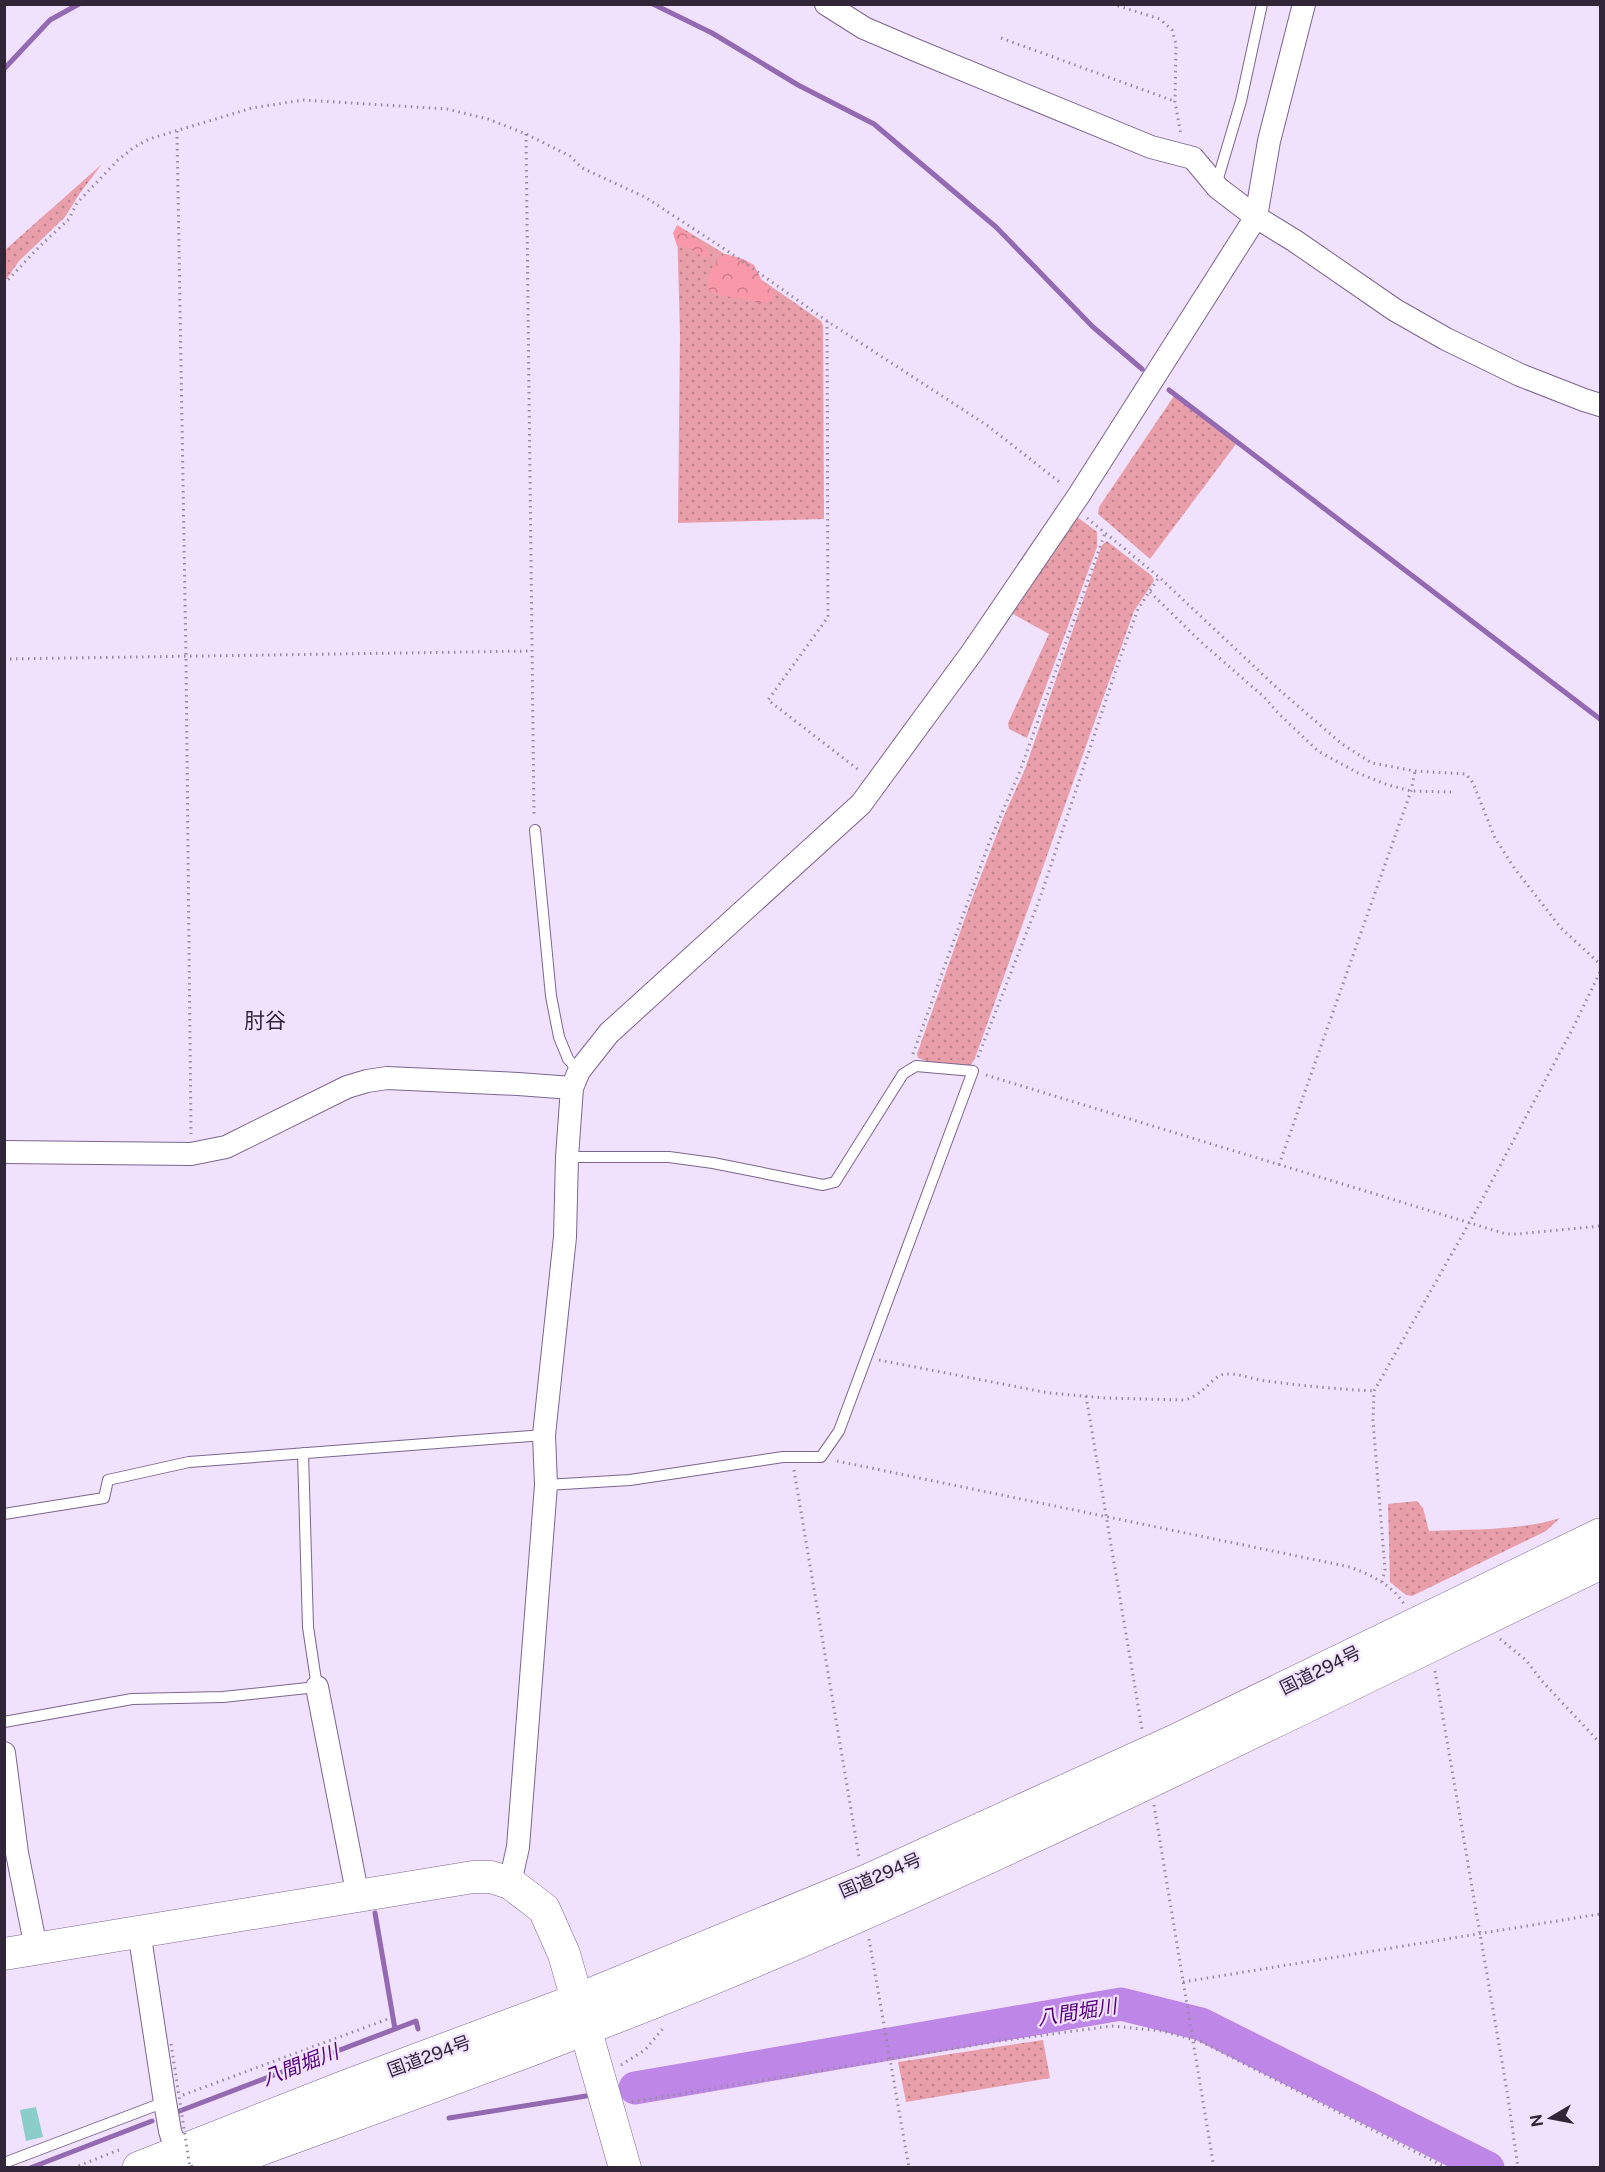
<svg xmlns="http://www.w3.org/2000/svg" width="1605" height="2172" viewBox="0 0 1605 2172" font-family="'Public Sans','Noto Sans JP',sans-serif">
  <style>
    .grass { fill: url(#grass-dots) }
    .forest { fill: url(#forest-crowns) }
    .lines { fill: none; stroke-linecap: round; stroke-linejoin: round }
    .stream { stroke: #9369b2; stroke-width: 5 }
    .river { stroke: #bd86e7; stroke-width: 33 }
    .building { fill: #8bcec9 }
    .lane-casing { stroke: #7c658e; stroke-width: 12 }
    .street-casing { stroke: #7c658e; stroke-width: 24 }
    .secondary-casing { stroke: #7c658e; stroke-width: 33 }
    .highway-casing { stroke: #7c658e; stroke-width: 34 }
    .path { stroke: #978ba2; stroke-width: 3; stroke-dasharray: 1.5 4.5; stroke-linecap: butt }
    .lane { stroke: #fff; stroke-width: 10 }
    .street { stroke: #fff; stroke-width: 22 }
    .secondary { stroke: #fff; stroke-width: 32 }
    .highway { stroke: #fff; stroke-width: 33 }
    .path-bridge { stroke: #978ba2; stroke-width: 3; stroke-dasharray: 1.5 4.5; stroke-linecap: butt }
    .labels { text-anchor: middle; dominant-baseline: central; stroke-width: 4.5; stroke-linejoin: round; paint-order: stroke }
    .street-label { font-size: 18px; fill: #302638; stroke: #f0e1fd }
    .water-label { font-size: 20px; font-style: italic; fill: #55007d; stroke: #f0e1fd }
    .quarter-label { font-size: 21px; fill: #302638; stroke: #f0e1fd }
  </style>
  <defs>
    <pattern id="grass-dots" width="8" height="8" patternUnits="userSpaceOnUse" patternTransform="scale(1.5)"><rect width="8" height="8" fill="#e99faa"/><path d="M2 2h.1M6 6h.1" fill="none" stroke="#bd818b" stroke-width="1.8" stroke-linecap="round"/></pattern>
    <pattern id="forest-crowns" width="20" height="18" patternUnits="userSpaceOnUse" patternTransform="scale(1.5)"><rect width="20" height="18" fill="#f998a8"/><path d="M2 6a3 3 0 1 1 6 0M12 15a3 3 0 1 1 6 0" fill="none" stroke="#ca7c8a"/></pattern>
  </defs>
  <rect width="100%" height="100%" fill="#f0e1fd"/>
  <path class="grass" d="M102 164 80 193 65 217 19 261 5 281V250Z
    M677 225 720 251 821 321 823 325 824 519 678 523 680 333Z
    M1174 396 1236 444 1150 559 1098 514 1099 507Z
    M1076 516 1097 532V547L1027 738 1009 729 1008 723 1049 634 1013 614 1072 519Z
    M1107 541 1152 576 1154 581 1134 611 975 1058 970 1067 926 1061 918 1058 917 1054 970 904 1003 818 1025 769 1102 545Z
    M1417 1501 1423 1508 1429 1531C1473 1529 1518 1531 1560 1518L1546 1531 1412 1596 1406 1595 1390 1582 1388 1504Z
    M1043 2040 1050 2078 906 2102 898 2062Z"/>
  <path class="forest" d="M677 225C683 228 684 231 689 235 699 244 705 241 710 256L704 258 689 247 677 246 673 233Z
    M726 254 743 259 754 265 763 283 769 287 773 292 772 300C761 307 751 300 740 298 719 295 696 297 713 267 716 261 720 256 726 254Z"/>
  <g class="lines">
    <path class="stream" d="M653 4 712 33 798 85 874 124 996 227 1093 327 1142 369
      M4 69 50 20 79 4
      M1169 390 1600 719
      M375 1913 395 2029
      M177 2112 416 2021 418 2029
      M449 2118 586 2096
      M30 2168 152 2121"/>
    <path class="river" d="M635 2088 1121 2004 1201 2024 1488 2168"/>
  </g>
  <path class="building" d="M36 2107 43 2137 26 2141 20 2110Z"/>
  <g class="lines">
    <defs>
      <path id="lane" d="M1216 185 1241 101 1262 4
        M535 830 551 996 559 1037 568 1059 579 1071
        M546 1485 630 1480 783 1457H821L839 1431 973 1071 916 1066 903 1074 835 1182 823 1185 713 1163 669 1157H567
        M4 1514 104 1498 108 1480 189 1462 544 1435
        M4 1722 132 1699 223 1697 317 1687 308 1627 303 1453
        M4 2163 165 2102"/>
      <path id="street" d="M826 4 864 28 913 49 1151 147 1193 158 1218 188 1256 217 1295 241 1395 310 1446 339 1520 375 1584 400 1600 405
        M4 1152 191 1154 226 1147 347 1087 367 1081 387 1078 518 1084 572 1088
        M317 1687 358 1897
        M4 1753 17 1853 36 1948
        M510 1883 518 1847 546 1485 544 1435 565 1237 567 1157 572 1088 579 1071 609 1033 861 804 973 651 1079 495 1256 217 1269 141 1304 4
        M139 1931 165 2102 170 2131 177 2153"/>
      <path id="secondary" d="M4 1954 473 1877H491L510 1883 544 1909 564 1954 625 2168"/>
      <path id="highway" d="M139 2168 350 2085 578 2000 867 1881 1175 1741 1600 1535
        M209 2168C393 2100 578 2035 758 1959 1043 1838 1321 1698 1600 1563"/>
    </defs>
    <use href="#lane" class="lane-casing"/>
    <use href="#street" class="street-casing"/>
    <use href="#secondary" class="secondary-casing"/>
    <use href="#highway" class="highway-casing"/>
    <path class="path" d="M1112 4 1160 19 1172 30 1176 44 1175 102 1181 135
      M1001 38 1174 101
      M177 131 186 658 191 1134
      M526 134 534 816
      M4 284 39 247 69 219 77 203 118 160 133 148 149 139 252 108 303 100 447 109 488 119 526 134 570 156 582 168 645 197 735 256 827 321 988 426 1062 484
      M827 321 828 617 768 700 860 771
      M1087 518 1159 577 1276 687 1342 744 1372 763 1415 771 1466 774 1473 783 1495 838 1515 869 1561 928 1600 964
      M1150 592 1200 641 1264 697 1280 715 1318 751 1358 773 1388 785 1411 791 1451 792
      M4 659 532 651
      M913 1054 989 843 1020 771 1105 533
      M978 1057 1040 898 1119 661 1138 609 1159 577
      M986 1075 1506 1234H1518L1600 1226
      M1279 1165 1411 791 1415 771
      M879 1360 1049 1393 1106 1398 1184 1400C1204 1396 1213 1374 1226 1374 1239 1373 1254 1380 1267 1381 1303 1386 1338 1389 1374 1391
      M1086 1396 1142 1729
      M837 1461 1350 1567C1371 1575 1391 1584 1404 1604
      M794 1470 859 1857
      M1382 1582 1385 1570 1373 1420 1374 1391 1476 1211 1573 1028 1600 972
      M1500 1639 1526 1660 1542 1681 1600 1743
      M1435 1671 1508 2097 1518 2168
      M1154 1805 1214 2168
      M869 1939 909 2168
      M1183 1982 1600 1914
      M621 2065 645 2050 665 2026
      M183 2095 388 2019
      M632 2102 999 2041 1112 2026 1162 2031 1202 2042 1447 2168
      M73 2168 119 2150"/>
    <use href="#lane" class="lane"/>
    <use href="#street" class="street"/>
    <use href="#secondary" class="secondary"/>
    <use href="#highway" class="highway"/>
    <path class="path-bridge" d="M171 2044 190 2168"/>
  </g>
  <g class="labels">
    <g class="street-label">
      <text transform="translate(1320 1670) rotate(-26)">国道294号</text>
      <text transform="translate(880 1875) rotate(-23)">国道294号</text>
      <text transform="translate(429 2056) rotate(-20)">国道294号</text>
    </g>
    <g class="water-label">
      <text transform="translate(1077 2012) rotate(-9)">八間堀川</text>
      <text transform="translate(300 2065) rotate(-21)">八間堀川</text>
    </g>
    <g class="quarter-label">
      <text x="265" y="1020">肘谷</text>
    </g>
  </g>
  <rect width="1605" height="2172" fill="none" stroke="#302638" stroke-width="12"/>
  <g transform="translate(1551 2118) rotate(260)" stroke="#f0e1fd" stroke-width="4.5" paint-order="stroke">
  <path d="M0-4.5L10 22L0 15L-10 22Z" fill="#302638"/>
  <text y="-9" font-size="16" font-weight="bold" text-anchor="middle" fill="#302638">N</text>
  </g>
</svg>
